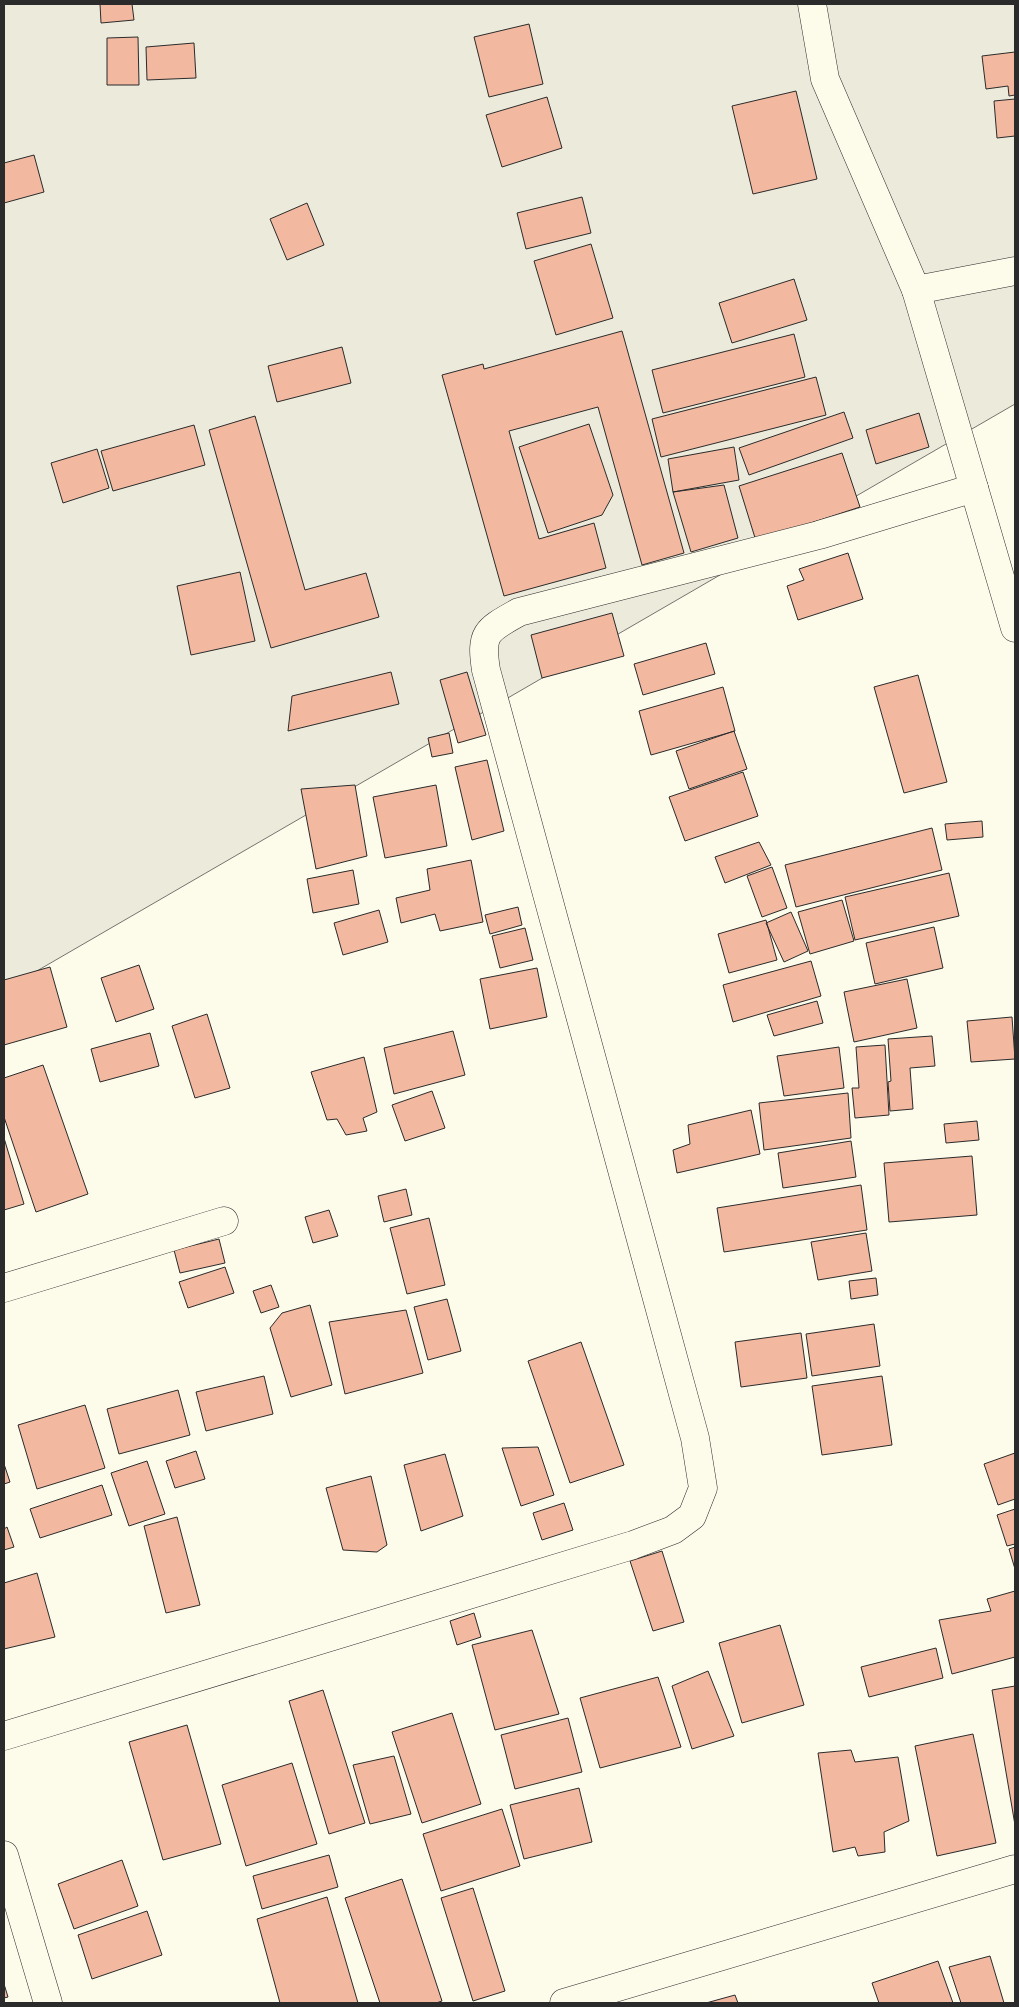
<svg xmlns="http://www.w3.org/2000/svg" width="1019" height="2007" viewBox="0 0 1019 2007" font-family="Manrope,sans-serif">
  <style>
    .green { fill: #ecebdb; stroke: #74746e }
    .building { fill: #f2b8a0; stroke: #2b2b2b }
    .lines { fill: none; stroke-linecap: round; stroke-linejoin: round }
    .minor-casing { stroke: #2b2b2b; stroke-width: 29 }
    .tertiary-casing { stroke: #2b2b2b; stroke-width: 29 }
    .minor { stroke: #fdfbea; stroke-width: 28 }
    .tertiary { stroke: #fdfbea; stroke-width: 28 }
  </style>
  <rect width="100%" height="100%" fill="#fdfbea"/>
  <path class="green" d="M4 4H1015V404L4 990Z"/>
  <path class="building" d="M100 4H132L134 20 101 23Z
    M529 24 543 84 489 97 474 37Z
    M138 37 139 85H107V38Z
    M194 43 196 78 147 80 146 47Z
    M1015 52V95L1009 96 1008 86 986 89 982 56Z
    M796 91 817 179 753 194 732 106Z
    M547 97 562 148 502 167 486 115Z
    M1015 99V136L997 138 994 101Z
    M34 155 44 192 4 203V163Z
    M582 197 591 233 526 249 517 213Z
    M307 203 324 245 287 260 270 219Z
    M591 244 613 318 556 335 534 261Z
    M794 279 807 320 732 343 719 303Z
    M622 331 684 553 642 565 598 407 509 431 539 539 594 523 606 568 504 596 442 375 483 364 484 369Z
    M794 334 805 377 663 413 652 370Z
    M342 347 351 383 277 402 268 366Z
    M816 377 826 415 661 457 652 419Z
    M844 412 853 438 749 475 739 448Z
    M919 413 929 447 876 464 866 430Z
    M255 416 305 590 366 573 379 617 271 648 209 430Z
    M589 424 613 495 602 515 548 533 519 447Z
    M194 425 205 465 113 491 101 451Z
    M734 447 739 480 673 492 668 459Z
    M97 449 109 488 63 503 51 463Z
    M842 453 860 507 756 541 739 486Z
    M724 485 738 538 691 552 673 492Z
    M848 553 863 599 798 620 787 586 804 580 799 569Z
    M240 572 255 641 191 655 177 586Z
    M612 613 624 656 542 678 531 635Z
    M706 643 715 674 643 695 634 664Z
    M391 672 399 704 288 731 292 696Z
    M467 672 486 735 458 743 440 680Z
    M918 675 947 782 904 793 874 687Z
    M723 687 735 731 651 755 639 711Z
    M734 731 747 769 689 789 676 751Z
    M449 733 453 753 432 757 428 738Z
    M487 760 504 831 472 840 455 767Z
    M743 772 758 816 685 841 669 797Z
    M355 785 367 856 316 869 301 789Z
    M436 785 447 846 385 858 373 797Z
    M982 821 983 837 947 840 945 824Z
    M932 828 942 870 796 907 785 865Z
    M759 842 771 865 725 883 715 857Z
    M471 860 483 922 440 931 435 914 401 923 396 898 430 890 427 869Z
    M772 867 787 908 762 917 747 876Z
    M353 870 359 904 313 913 307 879Z
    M949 873 959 916 855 940 845 897Z
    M842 900 854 941 810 954 798 912Z
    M518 907 522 925 490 934 485 915Z
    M379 910 388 942 343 955 334 923Z
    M791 912 808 951 784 962 766 923Z
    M766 920 777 960 729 973 718 934Z
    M934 927 943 968 875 984 866 943Z
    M525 928 533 960 500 968 492 936Z
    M811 961 821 996 733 1022 723 985Z
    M139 965 154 1009 116 1022 101 978Z
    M50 967 67 1027 4 1045V980Z
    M537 968 547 1017 490 1029 480 979Z
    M907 979 917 1028 854 1042 844 992Z
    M817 1001 823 1023 774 1036 767 1015Z
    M207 1014 230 1088 195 1098 172 1026Z
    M1012 1017 1015 1059 971 1062 967 1021Z
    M453 1031 465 1075 394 1094 384 1048Z
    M150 1033 159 1066 100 1082 91 1049Z
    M932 1036 935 1066 910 1068 913 1109 890 1111 888 1082 891 1081 888 1039Z
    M885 1045 889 1115 855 1118 852 1088H859L856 1047Z
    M839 1047 844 1088 784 1096 777 1056Z
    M364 1057 377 1112 363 1118 367 1131 346 1135 337 1119 327 1120 311 1072Z
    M43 1065 88 1194 36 1212 4 1117V1078Z
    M432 1091 445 1128 405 1141 392 1105Z
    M848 1093 851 1138 764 1150 759 1103Z
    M751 1110 760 1154 677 1173 673 1150 690 1144 688 1125Z
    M977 1121 979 1140 946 1143 944 1124Z
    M4 1138 24 1204 4 1210Z
    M851 1141 856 1177 783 1188 778 1153Z
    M972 1156 977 1215 889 1222 884 1163Z
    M861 1185 867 1230 724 1252 717 1208Z
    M406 1189 412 1215 384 1222 378 1196Z
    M329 1210 338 1236 313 1243 305 1217Z
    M429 1218 445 1285 407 1294 390 1228Z
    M866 1233 872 1271 818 1280 811 1242Z
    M219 1239 225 1263 180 1273 174 1250Z
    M225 1267 234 1293 188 1308 179 1282Z
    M876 1278 878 1295 851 1299 849 1281Z
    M271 1285 279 1307 261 1313 253 1291Z
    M447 1299 461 1351 428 1360 414 1307Z
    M310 1305 332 1385 291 1397 270 1328 282 1313Z
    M406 1310 423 1373 345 1394 329 1322Z
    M874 1324 880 1366 812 1376 806 1334Z
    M801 1333 807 1378 741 1387 735 1342Z
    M581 1342 624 1465 570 1483 528 1361Z
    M264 1376 273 1414 206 1431 196 1392Z
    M882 1376 892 1445 822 1455 812 1386Z
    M178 1390 190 1435 119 1454 107 1409Z
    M85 1405 105 1468 37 1489 18 1425Z
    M538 1447 554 1495 521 1506 502 1448Z
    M196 1451 205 1479 175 1488 166 1461Z
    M1015 1453V1499L998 1505 984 1464Z
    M445 1454 463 1516 421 1531 404 1465Z
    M147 1461 165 1514 129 1526 111 1473Z
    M4 1464 10 1482 4 1484Z
    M371 1476 387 1545 377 1552 343 1550 326 1488Z
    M102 1485 112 1515 40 1538 30 1509Z
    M564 1503 573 1530 542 1540 533 1513Z
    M1015 1509V1544L1007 1546 997 1515Z
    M177 1517 200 1605 166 1613 144 1526Z
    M7 1527 14 1547 4 1550V1529Z
    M1015 1547V1569L1009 1549Z
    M662 1551 684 1622 653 1631 630 1561Z
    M37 1573 55 1637 4 1649V1583Z
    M1015 1591V1657L952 1674 939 1620 991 1611 987 1599Z
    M474 1613 481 1637 457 1645 450 1621Z
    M780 1625 804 1705 742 1723 719 1643Z
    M532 1630 559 1714 495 1730 472 1645Z
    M936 1648 943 1678 869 1697 861 1667Z
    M708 1671 734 1736 692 1749 672 1686Z
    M658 1677 681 1747 600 1768 580 1698Z
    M1015 1686V1825L992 1690Z
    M323 1690 365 1823 329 1834 289 1701Z
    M452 1713 481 1804 422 1823 392 1732Z
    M568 1718 582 1772 515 1789 501 1735Z
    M187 1725 221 1844 163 1860 129 1742Z
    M973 1734 996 1843 937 1856 915 1746Z
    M851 1750 855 1762 898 1757 909 1821 884 1832 885 1852 858 1856 855 1847 833 1852 818 1753Z
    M394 1756 411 1814 370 1824 353 1765Z
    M292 1763 317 1844 246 1866 222 1785Z
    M579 1788 592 1842 524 1859 510 1805Z
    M502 1809 520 1866 441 1891 423 1834Z
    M329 1855 338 1887 262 1909 253 1876Z
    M122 1860 138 1906 74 1929 58 1884Z
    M402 1879 442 2001 436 2003H380L345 1898Z
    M473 1888 505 1991 473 2001 441 1898Z
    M327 1897 358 2003H280L257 1919Z
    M147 1911 162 1955 92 1979 78 1935Z
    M990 1956 1004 2003H961L949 1967Z
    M938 1961 953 2003H879L872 1983Z
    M4 1984 8 1997 4 1998Z
    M735 1995 738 2003H706Z"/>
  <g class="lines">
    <defs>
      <path id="minor" d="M916 290 1015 271
        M4 1288 224 1221
        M4 1736 633 1545 673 1530 692 1516 703 1488 695 1438 486 670C480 632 487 630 519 612L819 535 974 488
        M4 1855 48 2003
        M564 2003 1015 1869"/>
      <path id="tertiary" d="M812 4 825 79 916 290 1015 628"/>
    </defs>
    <use href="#minor" class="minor-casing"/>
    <use href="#tertiary" class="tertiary-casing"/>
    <use href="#minor" class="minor"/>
    <use href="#tertiary" class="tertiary"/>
  </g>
  <rect width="1019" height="2007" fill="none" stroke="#2b2b2b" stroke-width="10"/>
</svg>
